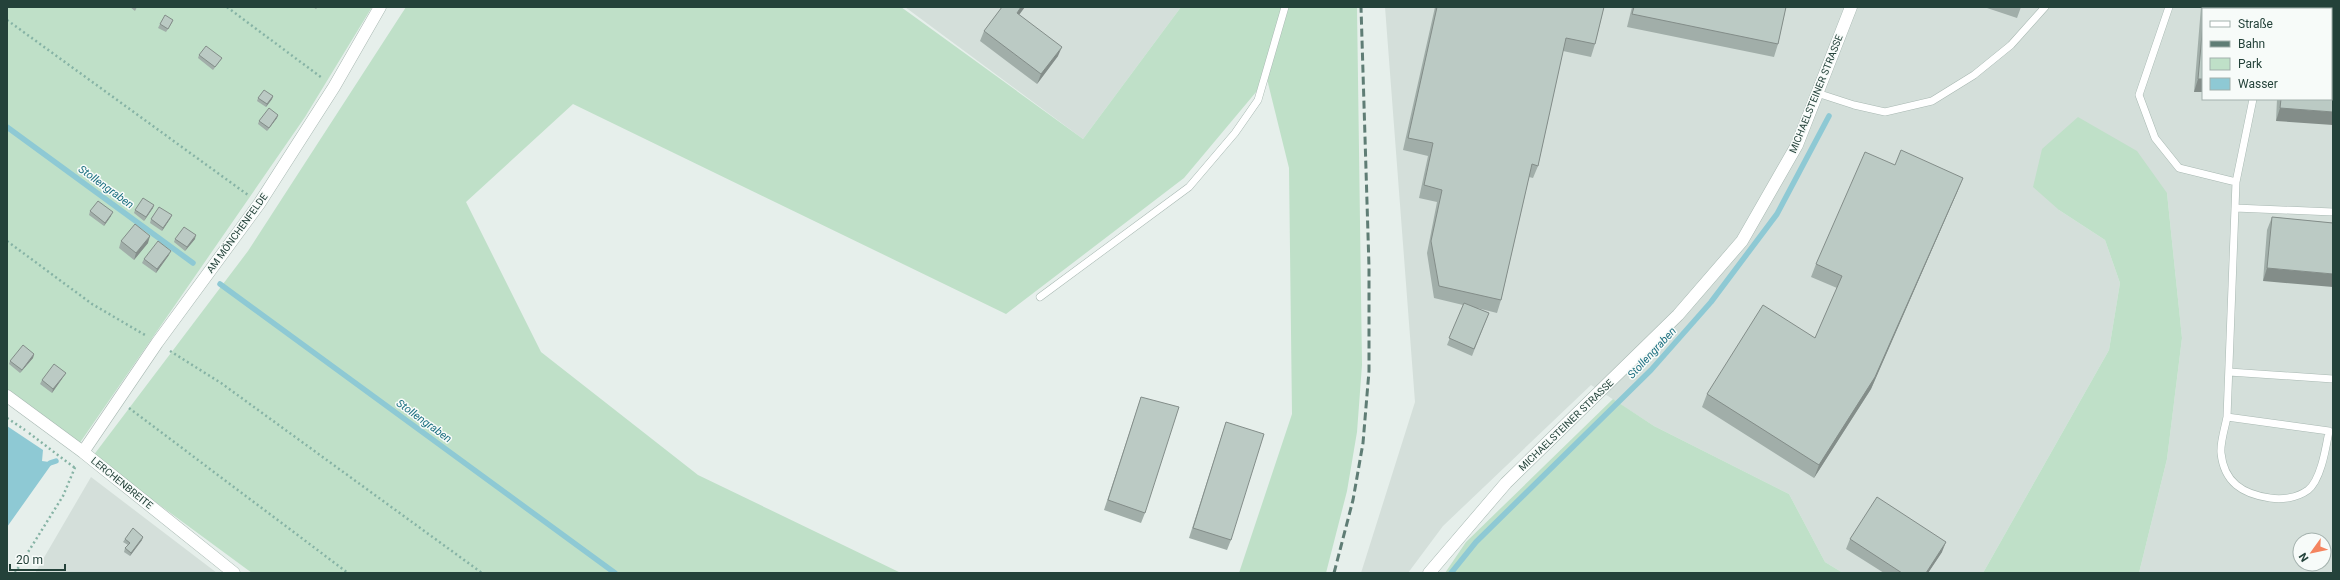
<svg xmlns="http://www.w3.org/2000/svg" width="2340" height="580" viewBox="0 0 2340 580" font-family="Roboto,sans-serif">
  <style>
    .built { fill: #d4dfda; fill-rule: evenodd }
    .green { fill: #bfe0c8 }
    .water { fill: #8ec9d4 }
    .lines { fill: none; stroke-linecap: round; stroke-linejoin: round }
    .stream { stroke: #8ec9d4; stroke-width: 5.5 }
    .service-casing { stroke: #a8b8b2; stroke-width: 8 }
    .minor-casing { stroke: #a8b8b2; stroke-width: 13 }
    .tertiary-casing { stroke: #a8b8b2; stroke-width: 13 }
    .path { stroke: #86b3a5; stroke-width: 2.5; stroke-dasharray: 2 3; stroke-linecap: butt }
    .service { stroke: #fff; stroke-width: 7 }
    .minor { stroke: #fff; stroke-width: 12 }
    .tertiary { stroke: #fff; stroke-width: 12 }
    .rail { stroke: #5f7d75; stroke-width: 3; stroke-dasharray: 8 4; stroke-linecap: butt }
    .wall { fill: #a1aea9 }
    .shaded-wall { fill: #838d89 }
    .building { fill: #bbcac4; stroke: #838d89 }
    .labels { text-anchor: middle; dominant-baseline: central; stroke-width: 3; stroke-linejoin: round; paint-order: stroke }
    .street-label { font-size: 10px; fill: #24423a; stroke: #f7fbf9 }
    .water-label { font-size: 11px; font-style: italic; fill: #1c6f80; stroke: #f7fbf9 }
  </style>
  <rect width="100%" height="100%" fill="#e6efeb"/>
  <path class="built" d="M905 7H1181L1083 139Z
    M1385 7H2333V573H2139L2167 459 2182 338 2167 193 2059 210 2105 240 2120 283 2109 350 1983 573H1843L1825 562 1789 494 1654 426 1591 385 1443 526 1408 573H1361L1415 402ZM2203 9H2331V99H2203ZM2300 540H2324V564H2300Z
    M91 477 217 573H35Z"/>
  <path class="green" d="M7 7H372L305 117 79 444 7 390Z
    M406 7H901L1083 139 1181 7H1357L1362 365 1357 432 1347 491 1326 573H1239L1292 414 1289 168 1267 79 1184 178 1006 314 573 104 466 202 541 352 698 475 901 573H252L93 456 248 251Z
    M2078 117 2137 151 2167 193 2182 338 2167 459 2139 573H1983L2109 350 2120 283 2105 240 2059 210 2033 187 2042 149Z
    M1613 399 1654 426 1789 494 1825 562 1843 573H1445L1466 542Z"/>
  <path class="water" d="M7 426 43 450 42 461 49 462 51 465 7 527Z"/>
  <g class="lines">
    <path class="stream" d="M7 127 193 263
      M220 284 615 573
      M50 463 56 461
      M1451 573 1476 542 1651 370 1711 302 1777 214 1829 116"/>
    <defs>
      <path id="service" d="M2169 7 2139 95 2155 138 2179 168 2236 182
        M2262 9V7
        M1817 93 1854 105 1885 112 1932 101 1974 75 2011 45 2045 7
        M2235 208 2333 212
        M1040 297 1189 187 1235 133 1258 100 1285 7
        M2229 372 2333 379
        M2227 417 2329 431C2326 447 2321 480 2308 490 2297 498 2282 500 2270 498 2242 494 2224 482 2221 453 2220 442 2225 428 2227 417L2236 182 2253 99"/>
      <path id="minor" d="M7 396 83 452 234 573
        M83 452 157 343 259 204 334 87 380 7"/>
      <path id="tertiary" d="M1429 573 1506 483 1678 315 1742 241 1797 145 1851 7"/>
    </defs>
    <use href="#service" class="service-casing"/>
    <use href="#minor" class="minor-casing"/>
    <use href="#tertiary" class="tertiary-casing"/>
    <path class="path" d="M227 7 322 78
      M7 20 248 195
      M7 241 92 304 145 335
      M170 351 221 383 482 573
      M129 408 348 573
      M7 418 25 430
      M29 433 75 468
      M15 573 63 496 76 465"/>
    <use href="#service" class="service"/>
    <use href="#minor" class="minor"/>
    <use href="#tertiary" class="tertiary"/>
    <path class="rail" d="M1334 573 1353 500 1363 443 1369 371V267L1361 7"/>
  </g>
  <path class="wall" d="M130 7H137L135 11Z
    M313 7H318L316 9Z
    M1435 7H1604L1595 44 1591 57 1563 51 1538 166 1533 178 1529 177 1501 300 1497 313 1477 308 1489 313 1472 356 1447 345 1463 305 1434 298 1427 253 1437 202 1419 198 1428 156 1403 150Z
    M1632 7H1786L1778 44 1774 57 1627 27Z
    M1988 7H2021L2017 18 1987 8Z
    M2201 7H2253V9H2203V92H2194Z
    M1019 15 1058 56 1037 84 980 41 984 31Z
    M173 20 172 23 166 32 158 28 160 24Z
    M199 55 222 58 220 61 213 70 198 58Z
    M273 96 272 99 266 107 257 101 258 98Z
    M2277 99H2331L2276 121Z
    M278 115 277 118 267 131 258 124 259 121Z
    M1895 165 1958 190 1871 389 1814 478 1702 407 1707 394 1815 338 1837 288 1811 277 1816 264Z
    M154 205 153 208 144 221 134 213 135 210Z
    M90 211 111 216 104 226 89 215Z
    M172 215 170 219 162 231 150 223 151 219Z
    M2272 217 2333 223 2263 281 2267 230Z
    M175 239H195L185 251 174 242Z
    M121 241 148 243 134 260 119 248Z
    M169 255 156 273 142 263 144 259Z
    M34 354 33 358 20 373 9 364 10 361Z
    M66 373 64 376 52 393 40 384 42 380Z
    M1141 397 1145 513 1141 523 1104 510Z
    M1226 422 1231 540 1227 550 1189 538Z
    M125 539 142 540 130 556 124 552 125 548 128 545 123 542Z
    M1850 539 1942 552 1928 573H1884L1846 549Z"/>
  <path class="shaded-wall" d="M1021 7H1025L1013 23 1017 13Z
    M1062 47 1058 56 1037 84 1041 74Z
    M2198 79H2203V92H2194Z
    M273 96 272 99 266 107 267 104Z
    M2280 108 2333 112V125L2276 121Z
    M278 115 277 118 267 131 269 128Z
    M1963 178 1958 190 1871 389 1814 478 1819 465Z
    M154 205 153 208 144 221 146 217Z
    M113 212 111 216 104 226 105 223Z
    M172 215 170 219 162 231 163 228Z
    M196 235 195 239 185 251 187 247Z
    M150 236 148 243 134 260 136 253Z
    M171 251 169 255 156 273 157 269Z
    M2267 268 2333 274V287L2263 281Z
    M34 354 33 358 20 373 22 370Z
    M66 373 64 376 52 393 53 389Z
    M143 537 142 540 130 556 131 553Z
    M1946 542 1942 552 1928 573H1926Z"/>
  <path class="building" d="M1002 7H1021L1017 13 1062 47 1041 74 984 31Z
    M1437 7H1604L1595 44 1566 38 1538 166 1532 164 1501 300 1439 286 1431 241 1442 190 1424 185 1433 143 1408 138Z
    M1634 7H1786L1778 44 1632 14Z
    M2204 7H2253V9H2204Z
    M165 15 173 20 168 29 160 24Z
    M2203 23V79H2198Z
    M206 46 222 58 215 67 199 55Z
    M2331 67H2333V112L2280 108 2281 99H2331Z
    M264 90 273 96 267 104 258 98Z
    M269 108 278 115 269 128 259 121Z
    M1901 150 1963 178 1875 377 1819 465 1707 394 1763 305 1815 338 1842 276 1816 264 1865 152 1895 165Z
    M143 198 154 205 146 217 135 210Z
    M98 201 113 212 105 223 90 211Z
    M159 207 172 215 163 228 151 219Z
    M2272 217 2333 223V274L2267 268Z
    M135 224 150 236 136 253 121 241Z
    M184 227 196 235 187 247 175 239Z
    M158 241 171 251 157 269 144 259Z
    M1464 303 1489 313 1474 349 1449 338Z
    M23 345 34 354 22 370 10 361Z
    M54 364 66 373 53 389 42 380Z
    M1141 397 1179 407 1145 513 1108 500Z
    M1226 422 1264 434 1231 540 1193 528Z
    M1877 497 1946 542 1926 573H1902L1850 539Z
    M133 528 143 537 131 553 125 548 130 543 125 539Z"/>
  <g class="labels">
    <g class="street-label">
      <text transform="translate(1816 94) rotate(-68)">MICHAELSTEINER STRASSE</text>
      <text transform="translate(237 233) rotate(-54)">AM MÖNCHENFELDE</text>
      <text transform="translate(1566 425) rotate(-44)">MICHAELSTEINER STRASSE</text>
      <text transform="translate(122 483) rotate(39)">LERCHENBREITE</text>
    </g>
    <g class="water-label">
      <text transform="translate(106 187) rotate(36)">Stollengraben</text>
      <text transform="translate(1652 353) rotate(-47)">Stollengraben</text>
      <text transform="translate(424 421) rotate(36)">Stollengraben</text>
    </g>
  </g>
  <rect width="2340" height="580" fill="none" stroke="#24423a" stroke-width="16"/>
  <rect x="2202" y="8" width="130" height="92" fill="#f7fbf9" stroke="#a3b1ad"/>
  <rect x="2210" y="21" width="20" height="6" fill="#ffffff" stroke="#a3b1ad"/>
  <text x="2238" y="28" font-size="12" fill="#24423a">Straße</text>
  <rect x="2210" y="41" width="20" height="6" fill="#5f7d75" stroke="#a3b1ad"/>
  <text x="2238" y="48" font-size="12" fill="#24423a">Bahn</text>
  <rect x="2210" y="58" width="20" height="12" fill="#bfe0c8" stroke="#a3b1ad"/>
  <text x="2238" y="68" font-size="12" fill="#24423a">Park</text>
  <rect x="2210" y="78" width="20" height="12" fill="#8ec9d4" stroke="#a3b1ad"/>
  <text x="2238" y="88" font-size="12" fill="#24423a">Wasser</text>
  <g transform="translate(2312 552) rotate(237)"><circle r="19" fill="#f7fbf9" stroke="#a3b1ad"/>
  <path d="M0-3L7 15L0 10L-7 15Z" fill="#f4845f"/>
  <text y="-6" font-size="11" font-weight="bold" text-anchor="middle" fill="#24423a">N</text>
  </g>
  <path d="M10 564v6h55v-6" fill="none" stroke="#24423a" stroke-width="2"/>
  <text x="16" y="564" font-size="12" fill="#24423a" stroke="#f7fbf9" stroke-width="3" paint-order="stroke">20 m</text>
</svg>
